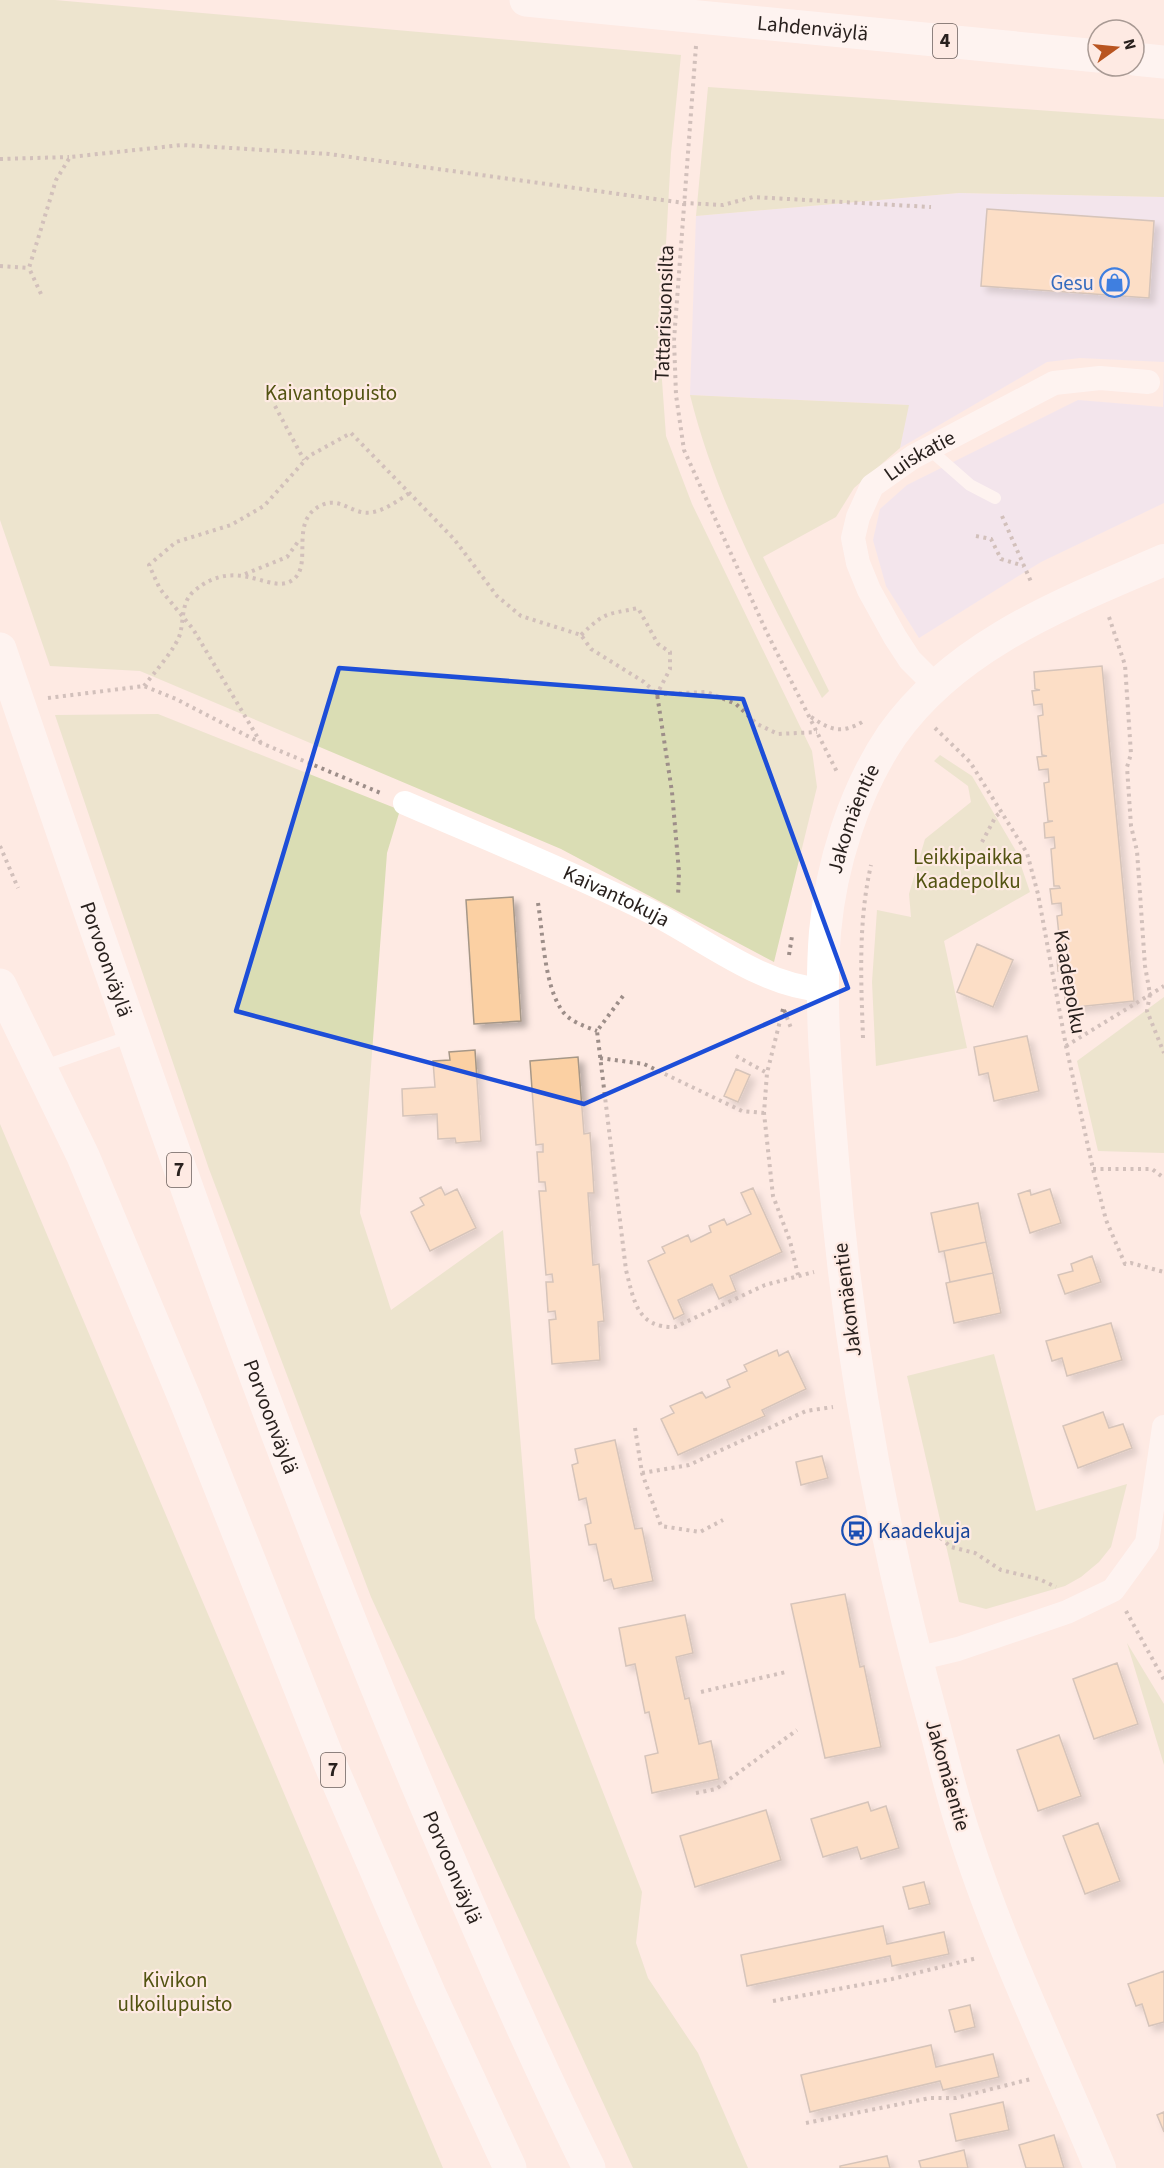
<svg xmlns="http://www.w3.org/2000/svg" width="1164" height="2168" viewBox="0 0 1164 2168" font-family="'Source Sans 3',sans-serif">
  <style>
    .industrial { fill: #e7e1f7 }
    .green { fill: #daddb4 }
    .building { fill: #fbd0a3; stroke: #a69787; stroke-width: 1.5; filter: url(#shadow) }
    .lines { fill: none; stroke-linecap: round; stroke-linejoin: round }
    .path { stroke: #9d8e89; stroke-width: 4; stroke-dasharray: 3 4.5; stroke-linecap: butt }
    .service { stroke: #fff; stroke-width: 12 }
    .minor { stroke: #fff; stroke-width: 24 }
    .tertiary { stroke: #fff; stroke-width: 32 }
    .motorway { stroke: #fff; stroke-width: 33 }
    .marked { fill: none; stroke: #1d4ed8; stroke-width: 4.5; stroke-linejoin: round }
    .labels { text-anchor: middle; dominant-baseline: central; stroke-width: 4.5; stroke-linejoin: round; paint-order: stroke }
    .shield { fill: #feeae3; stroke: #695d59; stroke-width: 1.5 }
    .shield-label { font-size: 20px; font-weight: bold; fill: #29211e }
    .street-label { font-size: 21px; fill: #29211e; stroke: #feeae3 }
    .shop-label { font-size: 21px; fill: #366cbe; stroke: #feeae3; text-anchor: end }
    .park-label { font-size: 21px; fill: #525311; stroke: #feeae3 }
    .transit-label { font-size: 21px; fill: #164399; stroke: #feeae3; text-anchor: start }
  </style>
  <defs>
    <filter id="shadow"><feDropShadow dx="5.5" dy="5.5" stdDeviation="3" flood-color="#0004"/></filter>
  </defs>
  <rect width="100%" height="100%" fill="#feeae3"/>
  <path class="industrial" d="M959 193 1164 197V503L1041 562 919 638 886 586 873 540 880 509 907 485 1078 400 1163 407 1164 362 1080 358 1047 362 900 448 908 405 690 395 696 216Z"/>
  <path class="green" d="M0 0H55L681 55 671 153 660 353 666 436 692 504 812 751 817 787 774 962 561 849 140 671 50 666 0 520Z
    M708 87 1164 119V197L959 193 696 216Z
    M690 395 909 405 900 448 854 488 836 517 763 557 829 691 822 698C770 600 717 503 690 395Z
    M158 714 400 810 387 853 360 1213 391 1310 503 1230 535 1618 642 1892 636 1943 648 1978 698 2053 748 2168H633L371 1597 209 1169 55 715Z
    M940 755 972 776 1016 851 1030 892 944 941 967 1048 876 1066 872 982 877 910 911 917 909 894 925 839 971 802 968 786 934 761Z
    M1164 997V1153L1098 1151 1077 1061Z
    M0 1124 443 2168H0Z
    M994 1354 1036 1511 1127 1484 1111 1547 1099 1562 1081 1577 1065 1586 986 1609 959 1602 907 1376Z
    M1127 1643 1164 1704V1765Z"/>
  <path class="building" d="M987 209 1154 221 1149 298 981 286Z
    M1102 666 1134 1001 1076 1007 1075 999 1065 1000 1064 983H1068L1067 969 1058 971 1057 957 1066 956 1061 954 1057 916 1062 915 1061 903 1052 904 1050 889 1060 888 1059 886H1054L1051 849 1055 848 1054 837 1045 838 1044 823 1053 821H1048L1044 783 1049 782 1048 769 1039 770 1037 757 1047 756 1042 755 1038 716 1043 715 1042 704 1034 705 1032 691 1040 690 1035 689 1034 672Z
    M513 897 521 1021 474 1024 466 900Z
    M977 944 1013 960 993 1007 957 992Z
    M1027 1036 1039 1091 994 1101 988 1073 979 1075 974 1047Z
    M475 1050 481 1141 456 1143 455 1138 438 1139 437 1114 403 1116 402 1089 435 1087 433 1061 450 1060 449 1052Z
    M578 1057 584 1134 590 1133 593 1176 594 1193H588L593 1265 599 1264 604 1321 598 1322 600 1360 552 1364 549 1320 556 1319 555 1311 548 1312 546 1282H553L552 1274 546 1275 539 1191H546L545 1182H539L537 1152H543V1144L536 1145 530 1061Z
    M736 1069 750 1075 738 1102 724 1096Z
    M441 1187 445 1195 457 1189 476 1228 430 1251 411 1212 424 1205 420 1198Z
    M753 1188 782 1252 730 1276 736 1291 719 1299 712 1284 678 1300 684 1314 674 1319 648 1261 665 1253 662 1247 688 1235 691 1242 711 1232 709 1226 724 1219 727 1225 751 1214 741 1193Z
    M1050 1189 1061 1223 1030 1233 1018 1194 1030 1190 1031 1195Z
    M978 1203 986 1242 939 1252 931 1213Z
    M986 1242 993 1273 950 1282 944 1251Z
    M1092 1256 1101 1282 1065 1294 1058 1275 1073 1271 1071 1264Z
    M993 1273 1001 1313 954 1323 946 1283Z
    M1111 1323 1122 1360 1067 1376 1062 1358 1052 1361 1046 1341Z
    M777 1350 779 1356 788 1351 806 1389 762 1410 765 1416 678 1455 661 1419 674 1413 670 1406 702 1392 706 1398 730 1387 727 1380 747 1371 744 1365Z
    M1103 1412 1109 1428 1123 1424 1132 1448 1078 1468 1063 1426Z
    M615 1440 635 1529 642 1528 653 1581 614 1589 611 1579 604 1581 596 1544 589 1545 585 1525 591 1523 586 1498 579 1500 572 1465 578 1463 575 1449Z
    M822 1456 828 1478 801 1485 796 1462Z
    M845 1594 860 1667 864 1666 881 1747 825 1758 791 1604Z
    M685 1615 693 1653 676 1657 685 1699 689 1698 699 1744 711 1741 719 1779 652 1793 645 1756 658 1753 649 1712 645 1713 635 1664 626 1666 619 1628Z
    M1117 1663 1138 1724 1094 1739 1073 1679Z
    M1059 1735 1081 1796 1038 1811 1017 1750Z
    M868 1802 871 1811 886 1806 899 1848 861 1859 857 1847 823 1857 811 1819Z
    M766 1810 781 1860 695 1887 680 1836Z
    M1098 1823 1120 1881 1085 1894 1063 1836Z
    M924 1882 930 1904 909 1909 903 1887Z
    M883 1926 887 1944 944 1932 949 1954 892 1966 890 1956 747 1986 741 1955Z
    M1164 1971V2022L1149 2026 1142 2004 1136 2006 1128 1984Z
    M970 2005 975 2027 955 2032 949 2010Z
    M931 2045 936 2067 993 2054 999 2077 943 2090 940 2081 810 2112 801 2075Z
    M1003 2102 1009 2130 956 2141 950 2114Z
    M1164 2112V2132L1157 2115Z
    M1054 2135 1064 2168H1026L1019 2145Z
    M964 2150 968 2168H921L919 2161Z
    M887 2156 890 2168H840V2166Z"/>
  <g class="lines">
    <path class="path" d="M696 46 674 340 676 395 684 450 767 633 837 772
      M0 159 69 157
      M0 266 29 268
      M41 294 29 268 56 180 70 157 182 145 329 154 684 203 723 205 753 197 931 207
      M275 406 304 460
      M1002 516 1032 584
      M976 536 991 539 1001 559 1024 566
      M245 574 287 557 300 539
      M1109 617 1125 665 1131 754 1127 767 1131 826 1137 851 1145 966 1150 994 1147 1011 1164 1053
      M581 635C606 611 606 615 638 608L658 644 670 652V669L657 694 707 692 736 704 757 724 778 734 817 732
      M144 686C154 673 176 648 180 634 184 620 181 602 194 591 239 553 273 599 295 578 312 562 289 519 322 505 337 498 348 509 361 512 379 516 397 501 411 492
      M48 698 144 686 176 699 261 743 383 794
      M811 717C832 731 842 734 864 721
      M935 728 970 762 1027 853 1038 894 1066 1046 1093 1169 1106 1220 1125 1264 1131 1263 1164 1272
      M261 743 193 629 160 589 149 565 176 542 231 525 264 506 309 456 351 433 454 539 497 596 521 616 581 635 591 649 644 682 657 694 672 792 679 872 678 896
      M982 842 996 816 1001 812
      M0 846 18 888
      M538 903C543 934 544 983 561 1009 568 1021 584 1026 597 1031
      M789 955 792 936
      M623 996 597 1031 626 1270C634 1301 637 1328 675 1327L765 1285 814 1272
      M783 1009 767 1073 764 1113 773 1196 790 1241 798 1275
      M784 1010 791 1028
      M863 1038C861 980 858 922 871 865
      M1066 1046 1164 986
      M736 1056 767 1073
      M600 1058 644 1064 742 1111 764 1113
      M1093 1169H1152L1164 1178
      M635 1428 642 1473 661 1526 700 1532 723 1520
      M642 1473 689 1465 806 1411 833 1407
      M929 1528 951 1547 975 1553 1001 1570 1039 1579 1056 1587
      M1126 1611 1164 1680
      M701 1692 786 1672
      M696 1793 716 1789 797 1730
      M773 2001 892 1979 977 1958
      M806 2123 930 2098H956L1031 2079"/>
    <path class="service" d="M929 449 970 485 995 498
      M42 1067 131 1036"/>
    <g class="minor">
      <path id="s1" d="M934 684 910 660 895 637 869 590 858 563 853 538 858 517 872 486 913 457 1054 383 1100 378 1148 382"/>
      <path id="s2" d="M405 803C486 838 568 871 647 910 704 938 758 985 823 990"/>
      <path d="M916 1659 958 1649 1067 1612 1113 1590 1147 1543 1164 1427"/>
    </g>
    <path class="tertiary" id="s3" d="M1100 2168C1055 2059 1002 1951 966 1839 953 1801 944 1762 934 1724 883 1539 848 1352 833 1160 827 1084 819 1008 825 932 831 865 854 791 892 735 957 643 1065 603 1164 560"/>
    <g class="motorway">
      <path id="s4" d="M526 0 1098 56"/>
      <path d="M1134 59 1164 62"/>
      <path id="s5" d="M0 649C134 1042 268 1435 431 1817 481 1935 532 2053 589 2168"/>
      <path d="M0 985 83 1156 187 1404 331 1766 430 1995 510 2168"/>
    </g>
  </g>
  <path d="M0 0H1164V2168H0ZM339 668 743 699 848 988 584 1104 236 1011Z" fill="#feeae3" fill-opacity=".55" fill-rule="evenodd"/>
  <path class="marked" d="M339 668 743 699 848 988 584 1104 236 1011Z"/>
  <defs>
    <symbol id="shop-ring" viewBox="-11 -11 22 22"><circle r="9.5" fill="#feeae3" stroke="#3f7fe0" stroke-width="1.5"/><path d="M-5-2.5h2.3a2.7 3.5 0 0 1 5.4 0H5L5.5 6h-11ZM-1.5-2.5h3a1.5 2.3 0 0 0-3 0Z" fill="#3f7fe0"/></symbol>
    <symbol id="bus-ring" viewBox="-11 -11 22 22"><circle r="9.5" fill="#feeae3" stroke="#1a4fb4" stroke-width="1.5"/><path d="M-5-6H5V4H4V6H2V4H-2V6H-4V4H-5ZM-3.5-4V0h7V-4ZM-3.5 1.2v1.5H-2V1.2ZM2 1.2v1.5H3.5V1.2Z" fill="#1a4fb4"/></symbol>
  </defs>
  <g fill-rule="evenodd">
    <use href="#shop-ring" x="1098" y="266" width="33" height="33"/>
    <use href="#bus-ring" x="840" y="1514" width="33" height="33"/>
  </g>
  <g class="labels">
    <g class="shield">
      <rect x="933" y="24" width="24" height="34" rx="4.5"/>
      <rect x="167" y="1153" width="24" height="34" rx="4.5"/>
      <rect x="321" y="1753" width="24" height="34" rx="4.5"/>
    </g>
    <g class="shield-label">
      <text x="945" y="41">4</text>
      <text x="179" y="1170">7</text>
      <text x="333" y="1770">7</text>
    </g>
    <g class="street-label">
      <text stroke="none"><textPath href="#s4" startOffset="288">Lahdenväylä</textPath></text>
      <text transform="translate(664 313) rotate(-88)">Tattarisuonsilta</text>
      <text stroke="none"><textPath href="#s1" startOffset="282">Luiskatie</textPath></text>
      <text stroke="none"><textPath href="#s3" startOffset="1394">Jakomäentie</textPath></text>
      <text stroke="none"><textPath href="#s2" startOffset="231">Kaivantokuja</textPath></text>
      <text stroke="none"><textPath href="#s5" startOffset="328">Porvoonväylä</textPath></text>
      <text transform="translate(1070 982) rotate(80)">Kaadepolku</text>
      <text transform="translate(847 1300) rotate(-97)">Jakomäentie</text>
      <text stroke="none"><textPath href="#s5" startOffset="814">Porvoonväylä</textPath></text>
      <text transform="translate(948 1775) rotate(74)">Jakomäentie</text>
      <text stroke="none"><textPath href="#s5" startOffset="1300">Porvoonväylä</textPath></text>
    </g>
    <g class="shop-label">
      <text x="1094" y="283">Gesu</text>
    </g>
    <g class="park-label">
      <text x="331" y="393">Kaivantopuisto</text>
      <text x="968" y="857">Leikkipaikka<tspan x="968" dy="24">Kaadepolku</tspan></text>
      <text x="175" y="1980">Kivikon<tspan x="175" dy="24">ulkoilupuisto</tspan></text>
    </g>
    <g class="transit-label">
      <text x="878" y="1531">Kaadekuja</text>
    </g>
  </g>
  <g transform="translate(1116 48) rotate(75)"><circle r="28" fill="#feeae3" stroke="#a99a94" stroke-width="1.5"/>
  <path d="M0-4.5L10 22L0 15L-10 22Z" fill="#b95521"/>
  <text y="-9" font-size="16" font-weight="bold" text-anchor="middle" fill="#29211e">N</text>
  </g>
</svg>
